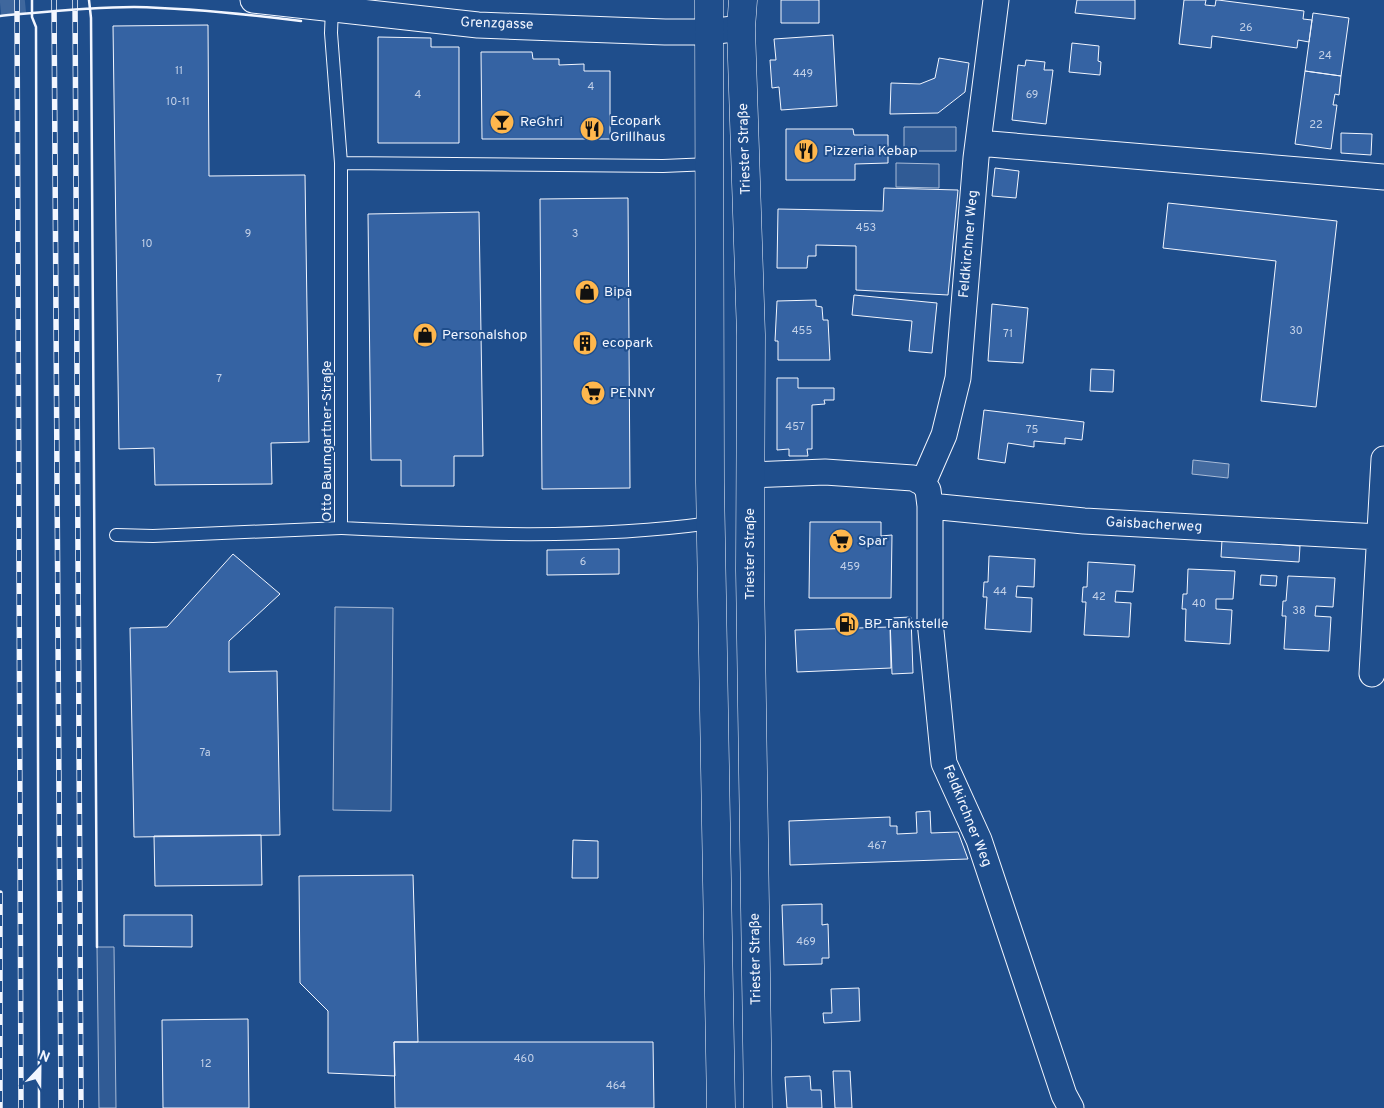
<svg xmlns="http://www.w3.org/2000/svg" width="1384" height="1108" viewBox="0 0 1384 1108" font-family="Overpass,sans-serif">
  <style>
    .built { fill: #305b95; stroke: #a8bbd7 }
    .water { fill: #446ba0; stroke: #a8bbd7 }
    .building { fill: #3563a3; stroke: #f2f6ff }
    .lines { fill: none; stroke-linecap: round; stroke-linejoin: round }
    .street-tunnel { stroke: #3f679d; stroke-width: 25; stroke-dasharray: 25 12; stroke-linecap: butt }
    .lane-casing { stroke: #f2f6ff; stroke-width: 14 }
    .street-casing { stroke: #f2f6ff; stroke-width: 27 }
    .primary-casing { stroke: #f2f6ff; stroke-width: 29 }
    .lane { stroke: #1f4e8c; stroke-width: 12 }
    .street { stroke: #1f4e8c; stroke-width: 25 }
    .primary { stroke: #1f4e8c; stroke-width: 28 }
    .rail-casing { stroke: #f2f6ff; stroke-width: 5.5 }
    .rail { stroke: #1f4e8c; stroke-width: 4; stroke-dasharray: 11; stroke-linecap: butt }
    .wall { stroke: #f2f6ff; stroke-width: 2.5 }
    .labels { text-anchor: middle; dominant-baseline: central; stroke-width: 4; stroke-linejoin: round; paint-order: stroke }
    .number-label { font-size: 11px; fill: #c3d1e8 }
    .street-label { font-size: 14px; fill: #f2f6ff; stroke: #1f4e8c }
    .poi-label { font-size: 14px; fill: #f2f6ff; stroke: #1f4e8c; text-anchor: start }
  </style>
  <rect width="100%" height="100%" fill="#1f4e8c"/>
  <path class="built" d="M904 127H956V151H904Z
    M896 163 939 164V188L896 187Z
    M335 607 393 608 391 811 333 810Z
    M97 947H114L116 1108H99Z"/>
  <path class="water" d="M1193 460 1229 464 1228 478 1192 474Z"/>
  <path class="building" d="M781 0H819V23H781Z
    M1077 0H1135V19L1075 13Z
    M1184 0H1206L1205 5 1215 6 1216 0H1218L1304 11 1303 19 1312 20 1309 42 1298 40 1297 48 1212 36 1211 48 1179 44Z
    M1313 13 1349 18 1341 76 1305 71Z
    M208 25 209 176 305 175 309 442 271 443 272 484 155 485 154 448 119 449 113 26Z
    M833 35 837 106 781 110 779 87 772 88 770 60H776L774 39Z
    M378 37 431 38V47H459V143H378Z
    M1072 43 1099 46 1098 61 1101 62 1100 75 1069 72Z
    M481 52H532L533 59H559V65L584 64V71H610V139H482Z
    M939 58 969 63 965 92 938 113 890 114 891 83 920 84 935 78Z
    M1026 60 1045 62 1044 70H1053L1046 124 1012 120 1018 65 1025 66Z
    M1305 71 1341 76 1339 95 1335 94 1333 105H1337L1331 149 1295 144Z
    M786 129H853L854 135H888V163L855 164V180H786Z
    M1341 133 1372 134 1371 155 1341 153Z
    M995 168 1019 171 1016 198 992 196Z
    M884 188 958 190 948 295 856 290V246L816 245V256H808L807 268H777L778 209 883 211Z
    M628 198 630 488 542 489 540 199Z
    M1168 203 1337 221 1316 407 1261 401 1276 261 1163 248Z
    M479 212 483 456H454V486H401V460H371L368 214Z
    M854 295 937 303 932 353 909 351 912 321 852 315Z
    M816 300V306L822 307 823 320H828L830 360H778V341H775L777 301Z
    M992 304 1028 308 1023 363 988 361Z
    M1091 369 1114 370 1113 392 1090 391Z
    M777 378H798V388H834V400H824L825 404 812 405V449H807L808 456H789V449L777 450Z
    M984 410 1084 422 1082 440 1065 438V444L1034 441V447L1008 443 1005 463 978 459Z
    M810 522H881V536L892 535 891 598H809Z
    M1222 540 1300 546 1299 562 1221 557Z
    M619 549V574L547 575V550Z
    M233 554 280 594 229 641V672L277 671 280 835 134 837 130 628 167 627Z
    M989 556 1035 559 1034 587 1017 586 1016 597 1032 598 1031 632 985 629 987 597H983L984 582H988Z
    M1088 562 1135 565 1133 592 1116 591 1115 602 1131 603 1129 637 1084 635 1086 602H1082L1083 587H1087Z
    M1188 569 1235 571 1233 599H1216V609L1232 610 1230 644 1185 641 1186 609H1182L1183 594H1187Z
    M1261 575 1277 576 1276 586 1260 585Z
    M1288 576 1335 578 1333 607 1316 606 1315 616 1331 617 1329 651 1284 649 1286 616H1282L1283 601H1286Z
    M911 617 913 673 892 674 890 618Z
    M890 627 891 668 797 672 795 630Z
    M930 811 931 833 958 832 968 859 790 865 789 821 890 817V826H897V834L917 833 916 812Z
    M261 835 262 885 155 886 154 836Z
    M573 840 598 841V878H572Z
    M413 875 418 1042H394L395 1076 328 1073V1011L300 983 299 876Z
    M822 904V925L828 924 829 958H822V964L784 965 782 905Z
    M124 915H192V947L124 946Z
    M859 988 860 1021 824 1023 823 1013H832L831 989Z
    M248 1019 249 1108H163L162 1020Z
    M394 1042H653L654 1108H395Z
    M833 1071H850L852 1108H835Z
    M810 1076 811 1090H821L822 1108H787L785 1077Z"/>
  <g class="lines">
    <path class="street-tunnel" d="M0 3 30 0"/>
    <defs>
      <path id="lane" d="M332 8 331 33 341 163V528C465 534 588 540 711 523
        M341 163 663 166 710 164
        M116 535 153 536 341 528"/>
      <path id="street" d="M253 0 478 25 665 32H709L741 28
        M996 0 976 158 958 378 944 435 923 483 928 490 930 506V621L944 763 979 840 1064 1095 1071 1108
        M978 143 1384 177
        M750 475 825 472 913 478 923 483
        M930 506 1084 521 1379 537
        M1372 674 1384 459"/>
      <path id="primary" d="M709 0 710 482 721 1108
        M743 0 741 28 751 335 750 570 758 1108"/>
    </defs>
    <use href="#lane" class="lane-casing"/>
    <use href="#street" class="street-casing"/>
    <use href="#primary" class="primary-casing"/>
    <use href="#lane" class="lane"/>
    <use href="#street" class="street"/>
    <use href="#primary" class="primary"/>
    <defs>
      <path id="rail" d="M17 0 21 1108
        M54 0 61 1108
        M75 0 81 1108
        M0 893V1108"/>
    </defs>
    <use href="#rail" class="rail-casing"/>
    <use href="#rail" class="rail"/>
    <path class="wall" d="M32 0V17L36 27 39 1108
      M89 0 91 18 97 947
      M0 16C44 12 89 7 134 7 190 8 245 14 301 21"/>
  </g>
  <defs>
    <symbol id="bar-disc" viewBox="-11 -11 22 22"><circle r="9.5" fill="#ffb74d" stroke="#1f4e8c"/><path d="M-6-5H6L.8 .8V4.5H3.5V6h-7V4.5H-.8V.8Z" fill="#111"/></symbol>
    <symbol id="restaurant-disc" viewBox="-11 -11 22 22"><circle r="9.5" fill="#ffb74d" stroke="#1f4e8c"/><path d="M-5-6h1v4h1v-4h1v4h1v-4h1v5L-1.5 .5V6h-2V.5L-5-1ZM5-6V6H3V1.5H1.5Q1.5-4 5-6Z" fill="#111"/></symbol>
    <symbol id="shop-disc" viewBox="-11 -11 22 22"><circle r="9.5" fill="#ffb74d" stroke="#1f4e8c"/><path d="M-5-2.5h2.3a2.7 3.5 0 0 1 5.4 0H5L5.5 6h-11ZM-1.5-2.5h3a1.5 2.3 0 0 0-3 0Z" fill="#111"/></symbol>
    <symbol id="building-disc" viewBox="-11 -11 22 22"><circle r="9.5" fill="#ffb74d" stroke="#1f4e8c"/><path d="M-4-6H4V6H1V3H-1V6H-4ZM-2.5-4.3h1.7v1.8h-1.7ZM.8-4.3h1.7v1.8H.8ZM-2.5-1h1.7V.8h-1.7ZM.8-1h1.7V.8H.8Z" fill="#111"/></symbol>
    <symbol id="supermarket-disc" viewBox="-11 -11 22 22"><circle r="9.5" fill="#ffb74d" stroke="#1f4e8c"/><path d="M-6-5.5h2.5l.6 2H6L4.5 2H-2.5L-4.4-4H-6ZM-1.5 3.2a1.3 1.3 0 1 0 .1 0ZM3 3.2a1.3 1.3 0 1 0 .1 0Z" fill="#111"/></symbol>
    <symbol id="fuel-disc" viewBox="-11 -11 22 22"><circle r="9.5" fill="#ffb74d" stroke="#1f4e8c"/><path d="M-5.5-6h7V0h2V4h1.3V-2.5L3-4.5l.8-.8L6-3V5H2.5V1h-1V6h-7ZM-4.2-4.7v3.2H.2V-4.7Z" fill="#111"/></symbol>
  </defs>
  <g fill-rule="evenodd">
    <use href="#bar-disc" x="488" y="108" width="28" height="28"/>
    <use href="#restaurant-disc" x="578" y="115" width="28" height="28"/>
    <use href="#restaurant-disc" x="792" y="137" width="28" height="28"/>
    <use href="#shop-disc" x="573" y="278" width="28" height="28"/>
    <use href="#shop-disc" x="411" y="321" width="28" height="28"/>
    <use href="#building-disc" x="571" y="329" width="28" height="28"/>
    <use href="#supermarket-disc" x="579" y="379" width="28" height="28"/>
    <use href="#supermarket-disc" x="827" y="527" width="28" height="28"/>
    <use href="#fuel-disc" x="833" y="610" width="28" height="28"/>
  </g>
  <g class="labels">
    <g class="number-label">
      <text x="1246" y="28">26</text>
      <text x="1325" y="56">24</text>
      <text x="179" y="71">11</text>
      <text x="803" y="74">449</text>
      <text x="591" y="87">4</text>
      <text x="418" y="95">4</text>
      <text x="1032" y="95">69</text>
      <text x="178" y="102">10-11</text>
      <text x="1316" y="125">22</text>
      <text x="866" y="228">453</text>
      <text x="248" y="234">9</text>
      <text x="575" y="234">3</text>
      <text x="147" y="244">10</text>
      <text x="802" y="331">455</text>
      <text x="1296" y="331">30</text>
      <text x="1008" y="334">71</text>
      <text x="219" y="379">7</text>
      <text x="795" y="427">457</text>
      <text x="1032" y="430">75</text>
      <text x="583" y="562">6</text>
      <text x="850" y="567">459</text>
      <text x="1000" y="592">44</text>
      <text x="1099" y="597">42</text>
      <text x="1199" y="604">40</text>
      <text x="1299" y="611">38</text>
      <text x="205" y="753">7a</text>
      <text x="877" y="846">467</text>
      <text x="806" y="942">469</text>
      <text x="524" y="1059">460</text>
      <text x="206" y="1064">12</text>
      <text x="616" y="1086">464</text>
    </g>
    <g class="street-label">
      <text transform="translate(497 24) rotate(2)">Grenzgasse</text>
      <text transform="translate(745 149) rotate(-92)">Triester Straße</text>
      <text transform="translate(969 244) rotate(-85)">Feldkirchner Weg</text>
      <text transform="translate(327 441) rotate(-90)">Otto Baumgartner-Straße</text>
      <text transform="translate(1154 525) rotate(3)">Gaisbacherweg</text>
      <text transform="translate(750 554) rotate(-90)">Triester Straße</text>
      <text transform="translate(967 816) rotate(68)">Feldkirchner Weg</text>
      <text transform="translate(756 959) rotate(-91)">Triester Straße</text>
    </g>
    <g class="poi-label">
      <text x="610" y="121">Ecopark<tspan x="610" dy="16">Grillhaus</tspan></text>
      <text x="520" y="122">ReGhri</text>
      <text x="824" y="151">Pizzeria Kebap</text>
      <text x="604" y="292">Bipa</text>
      <text x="442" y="335">Personalshop</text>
      <text x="602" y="343">ecopark</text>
      <text x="610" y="393">PENNY</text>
      <text x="858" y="541">Spar</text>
      <text x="864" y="624">BP Tankstelle</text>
    </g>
  </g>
  <g transform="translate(40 1068) rotate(22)" stroke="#1f4e8c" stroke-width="4" paint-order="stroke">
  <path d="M0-4L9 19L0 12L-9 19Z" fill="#f2f6ff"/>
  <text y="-8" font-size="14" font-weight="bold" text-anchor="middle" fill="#f2f6ff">N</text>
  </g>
</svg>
